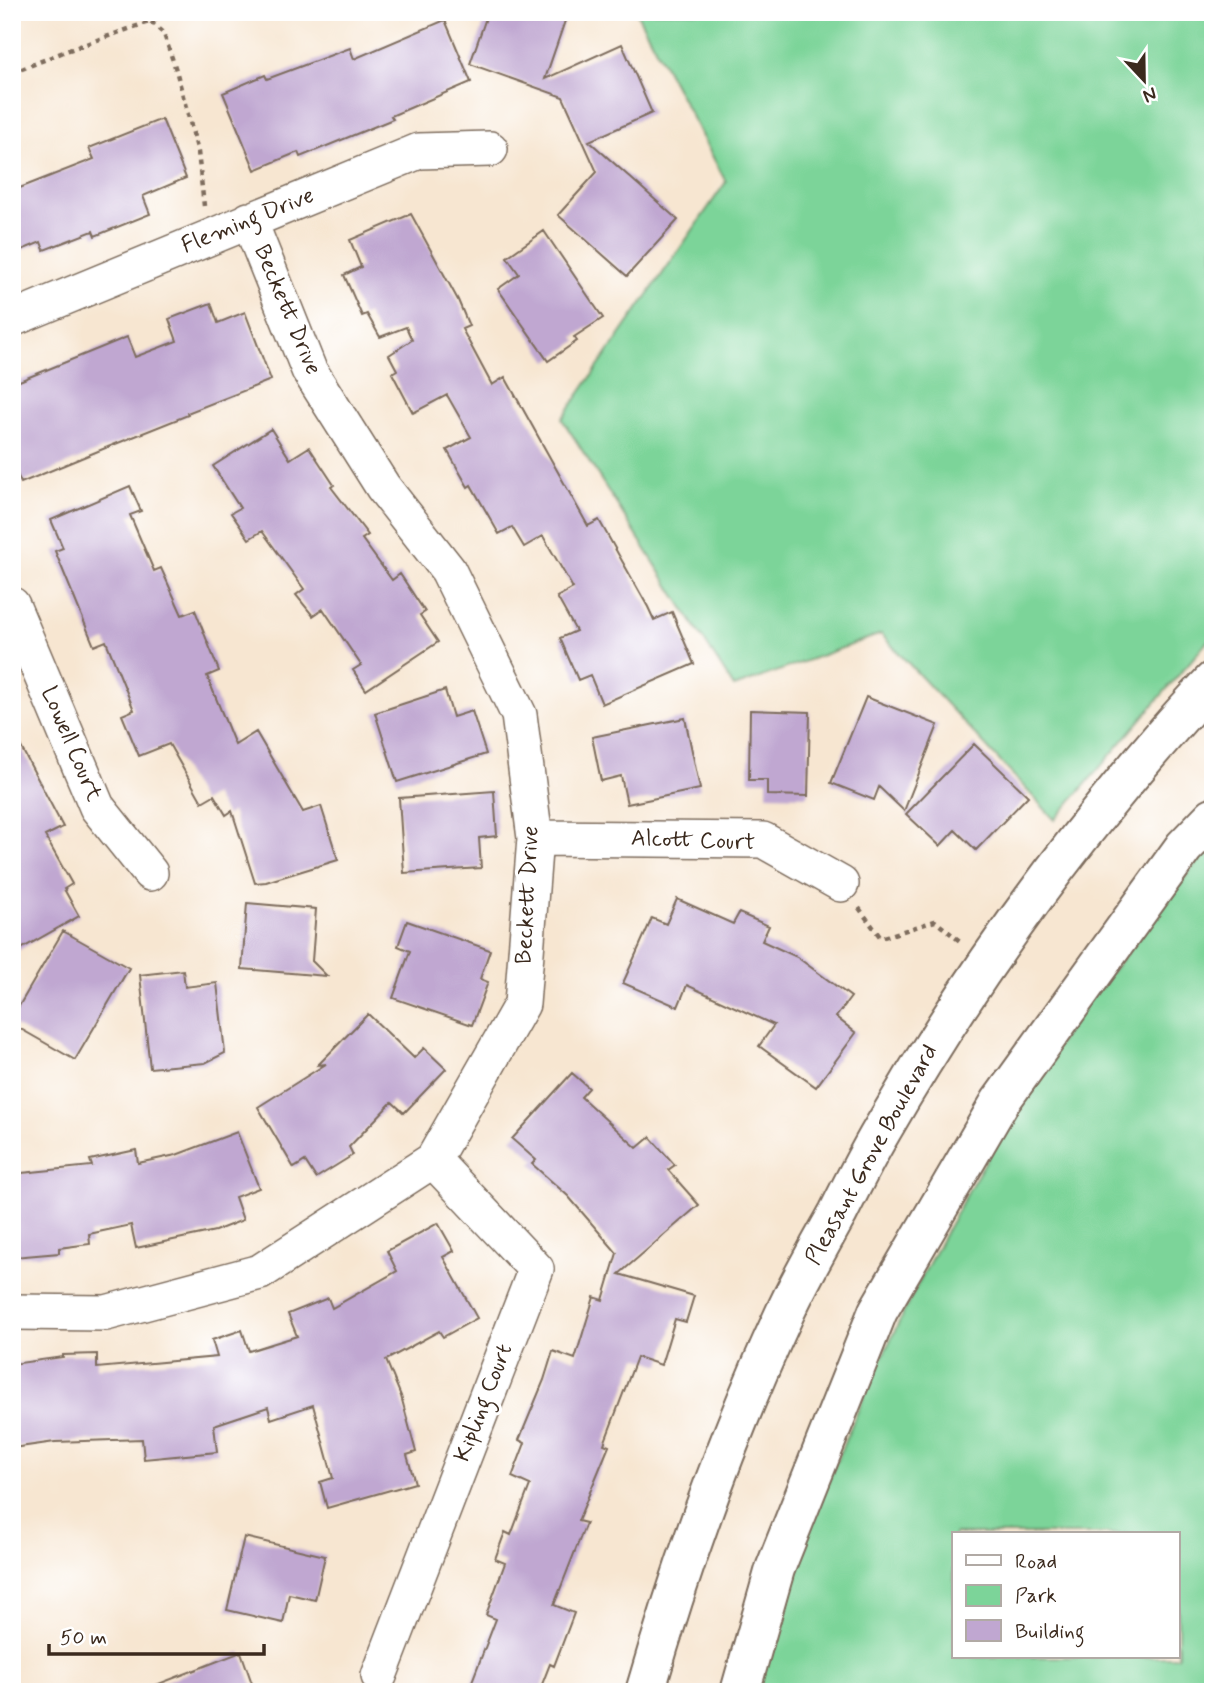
<svg xmlns="http://www.w3.org/2000/svg" width="1225" height="1704" viewBox="0 0 1225 1704" font-family="Mynerve,sans-serif">
  <style>
    .green { fill: #7cd499; stroke: #5c7f5c; stroke-width: 2; fill-rule: evenodd }
    .building { fill: #c0a7d1 }
    .lines { fill: none; stroke-linecap: round; stroke-linejoin: round }
    .minor-casing { stroke: #7d6c5d; stroke-width: 38 }
    .primary-casing { stroke: #7d6c5d; stroke-width: 42 }
    .path { stroke: #7d6c5d; stroke-width: 4.5; stroke-dasharray: 5 5; stroke-linecap: butt }
    .minor { stroke: #fff; stroke-width: 35 }
    .primary { stroke: #fff; stroke-width: 38 }
    .labels { text-anchor: middle; dominant-baseline: central; stroke-width: 6; stroke-linejoin: round; paint-order: stroke }
    .street-label { font-size: 23px; fill: #3b2a1e; stroke: #fff }
  </style>
  <rect width="100%" height="100%" fill="#fff"/>
  <filter id="ink" filterUnits="userSpaceOnUse"><feTurbulence type="fractalNoise" baseFrequency=".0143" numOctaves="2"/><feDisplacementMap in="SourceGraphic" scale="14" xChannelSelector="R" yChannelSelector="G"/><feConvolveMatrix kernelMatrix="1 2 1 2 8 2 1 2 1" color-interpolation-filters="sRGB"/></filter>
  <filter id="wash" filterUnits="userSpaceOnUse"><feTurbulence type="fractalNoise" baseFrequency=".00686" numOctaves="4" result="noise"/><feDisplacementMap in="SourceGraphic" scale="28" xChannelSelector="R" yChannelSelector="G"/><feGaussianBlur stdDeviation="1.57" result="paint"/><feColorMatrix in="noise" values="0 0 0 0 0 0 0 0 0 0 0 0 0 0 0 0 0 1.4 0 .05"/><feComposite in="paint" operator="in"/></filter>
  <g filter="url(#wash)">
    <rect width="100%" height="100%" fill="#f7e6d1"/>
    <path class="green" d="M636 12H1207L1213 19V635L1055 820 881 634 734 687 562 419 726 182Z
      M1213 841V1692H755C827 1448 939 1217 1083 1008 1097 988 1114 969 1129 950 1157 914 1185 877 1213 841ZM954 1534H1178V1657H954Z"/>
    <g id="blocks">
      <path class="building" d="M488 12H568L545 79 622 44 652 113 589 141 678 220 627 276 558 215 597 172 563 97 470 64Z
        M445 20 471 82 391 116 393 119 300 157 298 152 255 170 223 93 265 75 267 79 350 48 354 59Z
        M162 119 186 178 143 196 150 214 95 236 93 231 44 250 41 242 12 254V191L94 159 89 148Z
        M411 214 458 300 469 326 462 329 492 385 505 377 588 526 599 520 648 607 654 620 672 612 694 664 602 704 590 675 578 680 560 638 576 631 557 597 573 588 543 536 524 547 512 527 499 534 471 485 468 487 447 450 471 437 447 395 413 413 392 373 397 370 389 355 412 340 406 327 380 337 367 314 362 316 344 275 361 267 350 240Z
        M544 231 603 318 574 337 577 341 548 361 498 289 519 274 507 257Z
        M211 303 218 323 245 312 271 380 187 413 188 415 103 449 21 483 12 463V384L127 337 135 357 177 341 169 319Z
        M271 429 290 459 309 447 334 485 331 487 368 535 362 539 392 580 400 574 425 612 420 615 438 642 366 690 353 670 361 665 323 609 313 616 296 595 304 589 262 531 249 539 231 513 240 508 213 466Z
        M130 486 141 511 130 515 154 571 161 568 182 615 195 610 204 633 219 671 207 676 235 745 256 732 303 812 321 806 338 860 266 882 255 883 232 811 226 815 214 795 202 802 169 744 139 756 122 715 134 710 106 641 94 646 55 551 63 548 51 520Z
        M445 690 453 717 472 711 486 754 397 782 375 713Z
        M866 697 938 725 904 811 879 787 874 800 831 783Z
        M750 710 810 712 808 796 767 795V780H749Z
        M685 718 700 789 627 804 621 776 601 781 592 737Z
        M12 730 63 827 45 836 72 884 64 889 79 916 12 954Z
        M974 744 1028 796 976 850 955 830 940 846 906 814Z
        M494 791 497 836 479 838 481 868 404 873 399 798Z
        M677 899 733 924 739 913 769 926 762 941 797 957 851 997 836 1017 856 1033 816 1087 759 1046 774 1025 687 985 678 1007 623 983 652 918 666 924Z
        M247 903 316 909 312 961 327 976 242 969Z
        M407 921 490 950 480 979 488 982 472 1025 393 998 410 951 398 946Z
        M63 931 129 968 75 1060 12 1024V1018Z
        M183 970 185 987 217 983 225 1053 205 1063 150 1068 140 975Z
        M368 1014 414 1058 424 1048 446 1069 404 1113 392 1102 349 1147 353 1155 316 1178 305 1161 294 1168 258 1107 326 1064 318 1065Z
        M572 1073 589 1088 581 1097 637 1148 650 1137 675 1165 668 1170 699 1205 619 1274 694 1296 686 1322 675 1319 661 1365 637 1357 604 1444 609 1446 578 1521 586 1523 554 1605 574 1613 554 1666 550 1664 539 1692H468L496 1619 486 1615 505 1563 495 1559 505 1532 511 1535 530 1485 512 1477 525 1443 519 1440 544 1380 553 1351 575 1359 594 1297 603 1300 617 1253 568 1196 532 1164 536 1160 512 1139Z
        M237 1132 259 1188 235 1197 243 1220 215 1231 136 1248 131 1225 89 1234 90 1244 59 1248V1253L14 1257 12 1174 92 1166 90 1160 136 1150 138 1163 176 1155Z
        M438 1223 454 1251 443 1257 477 1318 443 1337 439 1331 386 1360 401 1396 416 1452 407 1455 415 1483 327 1508 320 1482 333 1478 313 1405 271 1419 268 1407 214 1425 217 1452 144 1459 142 1439 55 1442 12 1448V1364L63 1357V1355L97 1354V1368L217 1357 212 1340 242 1330 249 1351 297 1336 288 1314 328 1298 332 1308 397 1271 387 1251Z
        M244 1537 325 1556 315 1600 289 1594 283 1623 227 1610Z
        M241 1652 255 1692H144L143 1690Z"/>
    </g>
  </g>
  <g filter="url(#ink)">
    <use href="#blocks" fill-opacity="0" stroke="#7d6c5d" stroke-width="2"/>
    <g class="lines">
      <defs>
        <path id="minor" d="M12 319 419 151 490 149
          M12 605 97 807 150 873
          M535 838 763 840 841 884
          M12 1312 106 1313 260 1272 433 1160 522 1004 535 838 519 715 448 570 383 487 309 370 249 220
          M379 1676 536 1269 433 1160"/>
        <path id="primary" d="M645 1692C682 1564 727 1438 783 1317 799 1281 819 1247 838 1213 852 1185 866 1157 882 1130 941 1028 1007 930 1079 838 1122 784 1165 731 1213 681
          M740 1692 775 1569 878 1311 1000 1102 1184 847 1213 817"/>
      </defs>
      <use href="#minor" class="minor-casing"/>
      <use href="#primary" class="primary-casing"/>
      <path class="path" d="M151 22 164 34 176 70 198 152 204 206
        M12 73 66 51 177 12
        M859 908 881 938 935 921 961 942"/>
      <use href="#minor" class="minor"/>
      <use href="#primary" class="primary"/>
    </g>
  </g>
  <g class="labels">
    <g class="street-label">
      <text transform="translate(248 221) rotate(-22)">Fleming Drive</text>
      <text transform="translate(287 310) rotate(67)">Beckett Drive</text>
      <text transform="translate(71 744) rotate(67)">Lowell Court</text>
      <text transform="translate(693 841) rotate(2)">Alcott Court</text>
      <text transform="translate(528 895) rotate(-87)">Beckett Drive</text>
      <text transform="translate(872 1155) rotate(-61)">Pleasant Grove Boulevard</text>
      <text transform="translate(484 1403) rotate(-69)">Kipling Court</text>
    </g>
  </g>
  <rect width="1225" height="1704" fill="none" stroke="#fff" stroke-width="42"/>
  <rect x="952" y="1532" width="228" height="126" fill="#ffffff" stroke="#b1aaa5" stroke-width="2"/>
  <rect x="966" y="1555" width="35" height="10" fill="#ffffff" stroke="#b1aaa5" stroke-width="2"/>
  <text x="1015" y="1568" font-size="21" fill="#3b2a1e">Road</text>
  <rect x="966" y="1585" width="35" height="21" fill="#7cd499" stroke="#b1aaa5" stroke-width="2"/>
  <text x="1015" y="1602" font-size="21" fill="#3b2a1e">Park</text>
  <rect x="966" y="1620" width="35" height="21" fill="#c0a7d1" stroke="#b1aaa5" stroke-width="2"/>
  <text x="1015" y="1638" font-size="21" fill="#3b2a1e">Building</text>
  <g transform="translate(1144 80) rotate(158)" stroke="#ffffff" stroke-width="5" paint-order="stroke">
  <path d="M0-5L12 26L0 18L-12 26Z" fill="#3b2a1e"/>
  <text y="-10" font-size="19" font-weight="bold" text-anchor="middle" fill="#3b2a1e">N</text>
  </g>
  <path d="M49 1644v10h215v-10" fill="none" stroke="#3b2a1e" stroke-width="3.5"/>
  <text x="60" y="1644" font-size="21" fill="#3b2a1e" stroke="#ffffff" stroke-width="5" paint-order="stroke">50 m</text>
</svg>
